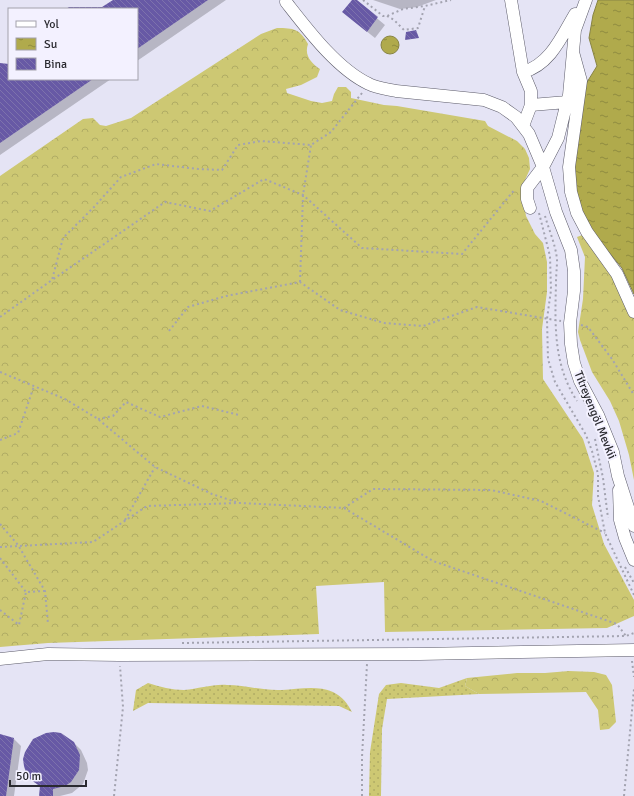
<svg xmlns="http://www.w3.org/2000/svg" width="634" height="796" viewBox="0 0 634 796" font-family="Signika,sans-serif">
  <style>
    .grass { fill: url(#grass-dots) }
    .forest { fill: url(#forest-crowns) }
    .water { fill: url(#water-ripples); stroke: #888444 }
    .shadow { fill: #0003 }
    .building { fill: url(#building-back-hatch) }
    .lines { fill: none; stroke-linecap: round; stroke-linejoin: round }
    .minor-casing { stroke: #5c5b69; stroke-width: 13 }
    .path { stroke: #a3a3b0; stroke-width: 2; stroke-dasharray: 2 3; stroke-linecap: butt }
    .minor { stroke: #fff; stroke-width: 12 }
    .labels { text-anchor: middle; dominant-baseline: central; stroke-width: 4; stroke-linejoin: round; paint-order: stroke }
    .street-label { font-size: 12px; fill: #2a2a30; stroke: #f3f1ff }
  </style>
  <defs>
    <pattern id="grass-dots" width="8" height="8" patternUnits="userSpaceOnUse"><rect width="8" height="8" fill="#cdc873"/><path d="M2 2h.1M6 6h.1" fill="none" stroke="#b0ac64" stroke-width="1.8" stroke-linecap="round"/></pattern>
    <pattern id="forest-crowns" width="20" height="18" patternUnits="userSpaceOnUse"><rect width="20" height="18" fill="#cdc873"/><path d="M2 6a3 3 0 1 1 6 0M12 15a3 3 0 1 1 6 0" fill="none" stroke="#b0ac64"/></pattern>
    <pattern id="water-ripples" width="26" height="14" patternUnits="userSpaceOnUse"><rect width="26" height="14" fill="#b0aa4c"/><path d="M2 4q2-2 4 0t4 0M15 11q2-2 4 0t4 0" fill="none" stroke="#8f8b40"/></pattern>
    <pattern id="building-back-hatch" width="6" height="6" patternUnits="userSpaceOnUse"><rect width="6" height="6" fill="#6759a5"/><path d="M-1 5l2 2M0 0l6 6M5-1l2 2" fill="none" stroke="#7d72ac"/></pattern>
  </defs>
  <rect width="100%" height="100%" fill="#e5e4f5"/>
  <path class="grass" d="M467 678 465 686 479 694 387 699 382 729 381 796H369L370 752 379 694 386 685 401 683 439 688Z
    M148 683C160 687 172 690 184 690 199 689 212 684 227 685 245 685 263 691 282 690 299 689 317 685 333 692 343 697 347 703 352 712L339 706 148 703 133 711 136 690Z"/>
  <path class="forest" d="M277 28C294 28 300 29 308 44 304 55 311 63 320 69L317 77 301 85 286 89 287 93 311 101 322 103 332 101 334 94 338 87H346L351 92V98L384 105 397 106 485 121 488 126 517 141 525 149 529 158 530 169 525 180 523 197 526 216 535 234 543 243 547 262V292L542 329 543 379 583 439 594 473 592 505 604 544 634 600V616L607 628 385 632 384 582 316 586 319 634 48 643 0 647V176L83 119 93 118 100 125 106 126 131 118 261 34Z
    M585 234 615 276 634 318V480L629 455 619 421 610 401 592 372 580 340 578 332 583 299 585 257 577 237Z
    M569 671 594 672 606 675 612 685 616 722 609 729 600 730 598 710 586 692 479 694 465 686 467 678 517 673H545Z"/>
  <path class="water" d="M598 0H634V294L622 268 593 233 580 209 573 179 584 87 597 66 589 38 593 15Z
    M381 45a9 9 0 1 1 18 0a9 9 0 1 1-18 0Z"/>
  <path class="shadow" d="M115 0H226L137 61V9H68L103 8Z
    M353 0H355L385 25 375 38 351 19Z
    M373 0H436L417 7 400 9Z
    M0 64 9 65V79H111L0 155Z
    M0 735 14 739 21 746 14 796H0Z
    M73 742 81 750 87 763 88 770 83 784 72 793 60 796H40L41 788 31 779Z"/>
  <path class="building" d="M113 0H208L137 49V9H66L69 7H102Z
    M352 0H357L378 17 367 32 342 12Z
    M416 30 419 38 405 40 406 32Z
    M0 63 9 64V79H93L0 143Z
    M54 732 61 733 74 742 80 755 79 770 71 782 65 786 53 789V796H39L40 786 31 780 26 773 24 766 23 759 25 752 33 739 46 733Z
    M0 734 14 738 6 796H0Z"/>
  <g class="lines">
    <defs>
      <path id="minor" d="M511 0 523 72 531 91V105
        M286 2C308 30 337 69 369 84 377 88 387 89 396 91L484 100 502 107 516 117 529 134 543 167 556 212 571 250 574 271V291L570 323 571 344 574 363 580 381 598 415 613 452 618 476 634 526
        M573 52 581 81 569 167 571 192 577 213 587 232 617 274 634 312
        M523 72C550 65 562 36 575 14
        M567 102 569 95 575 30 586 0
        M523 126 531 105 567 102 558 138 543 167 527 188V199L530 208
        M619 490 620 520 625 538 634 560
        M0 659 48 654 119 655 420 654 634 650"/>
    </defs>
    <use href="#minor" class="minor-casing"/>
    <path class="path" d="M363 0 383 16H387L403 9 425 6 451 0
      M387 16 394 20 404 30 418 28 425 6
      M362 93 331 132 311 145 261 141 238 145 222 170 198 169 156 164 121 177 94 207 63 238 52 280 165 202 210 211 264 179 303 195 362 248 462 254 515 189
      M539 213 550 256 551 290 547 319 548 359 555 382 586 435 592 451 598 474V496L605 533 634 595
      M545 216C549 230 556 246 557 260 557 268 556 275 556 282 555 325 553 364 577 401
      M300 282 303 195 311 145
      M0 317 52 280
      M581 325 588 327 612 359 634 395
      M169 331 188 307 226 296 300 282 340 310 384 323 423 326 477 307 561 321
      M0 372 65 399 98 419 155 467 212 494 236 502
      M98 419 113 416 126 402 160 417 202 406 239 415
      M595 439 603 478 608 518
      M0 440 18 433 34 386
      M344 508 433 561 617 624 626 636
      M125 520 155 467
      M0 524 18 545 45 591 48 624
      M0 547 93 542 147 506 239 503 344 508 373 489 491 490 541 501 605 533
      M0 558 26 592
      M625 567 634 583
      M0 610 19 625 26 592 45 591
      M182 643 626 636 634 633
      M632 661 634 677
      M114 796 123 707 120 666
      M362 796V757L367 664
      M624 796 634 689"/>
    <use href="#minor" class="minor"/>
  </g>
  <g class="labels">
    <g class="street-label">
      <text transform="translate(595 415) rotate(68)">Titreyengöl Mevkii</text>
    </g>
  </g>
  <rect x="8" y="8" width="130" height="72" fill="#f3f1ff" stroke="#a3a1ac"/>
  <rect x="16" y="21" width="20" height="6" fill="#ffffff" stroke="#a3a1ac"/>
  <text x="44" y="28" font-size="12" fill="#2a2a30">Yol</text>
  <rect x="16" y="38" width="20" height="12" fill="url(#water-ripples)" stroke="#a3a1ac"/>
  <text x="44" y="48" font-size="12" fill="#2a2a30">Su</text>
  <rect x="16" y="58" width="20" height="12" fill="url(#building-back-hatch)" stroke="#a3a1ac"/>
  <text x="44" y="68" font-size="12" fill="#2a2a30">Bina</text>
  <path d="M10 780v6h76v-6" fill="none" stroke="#2a2a30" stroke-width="2"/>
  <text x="16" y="780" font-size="12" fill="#2a2a30" stroke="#f3f1ff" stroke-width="3" paint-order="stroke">50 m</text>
</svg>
